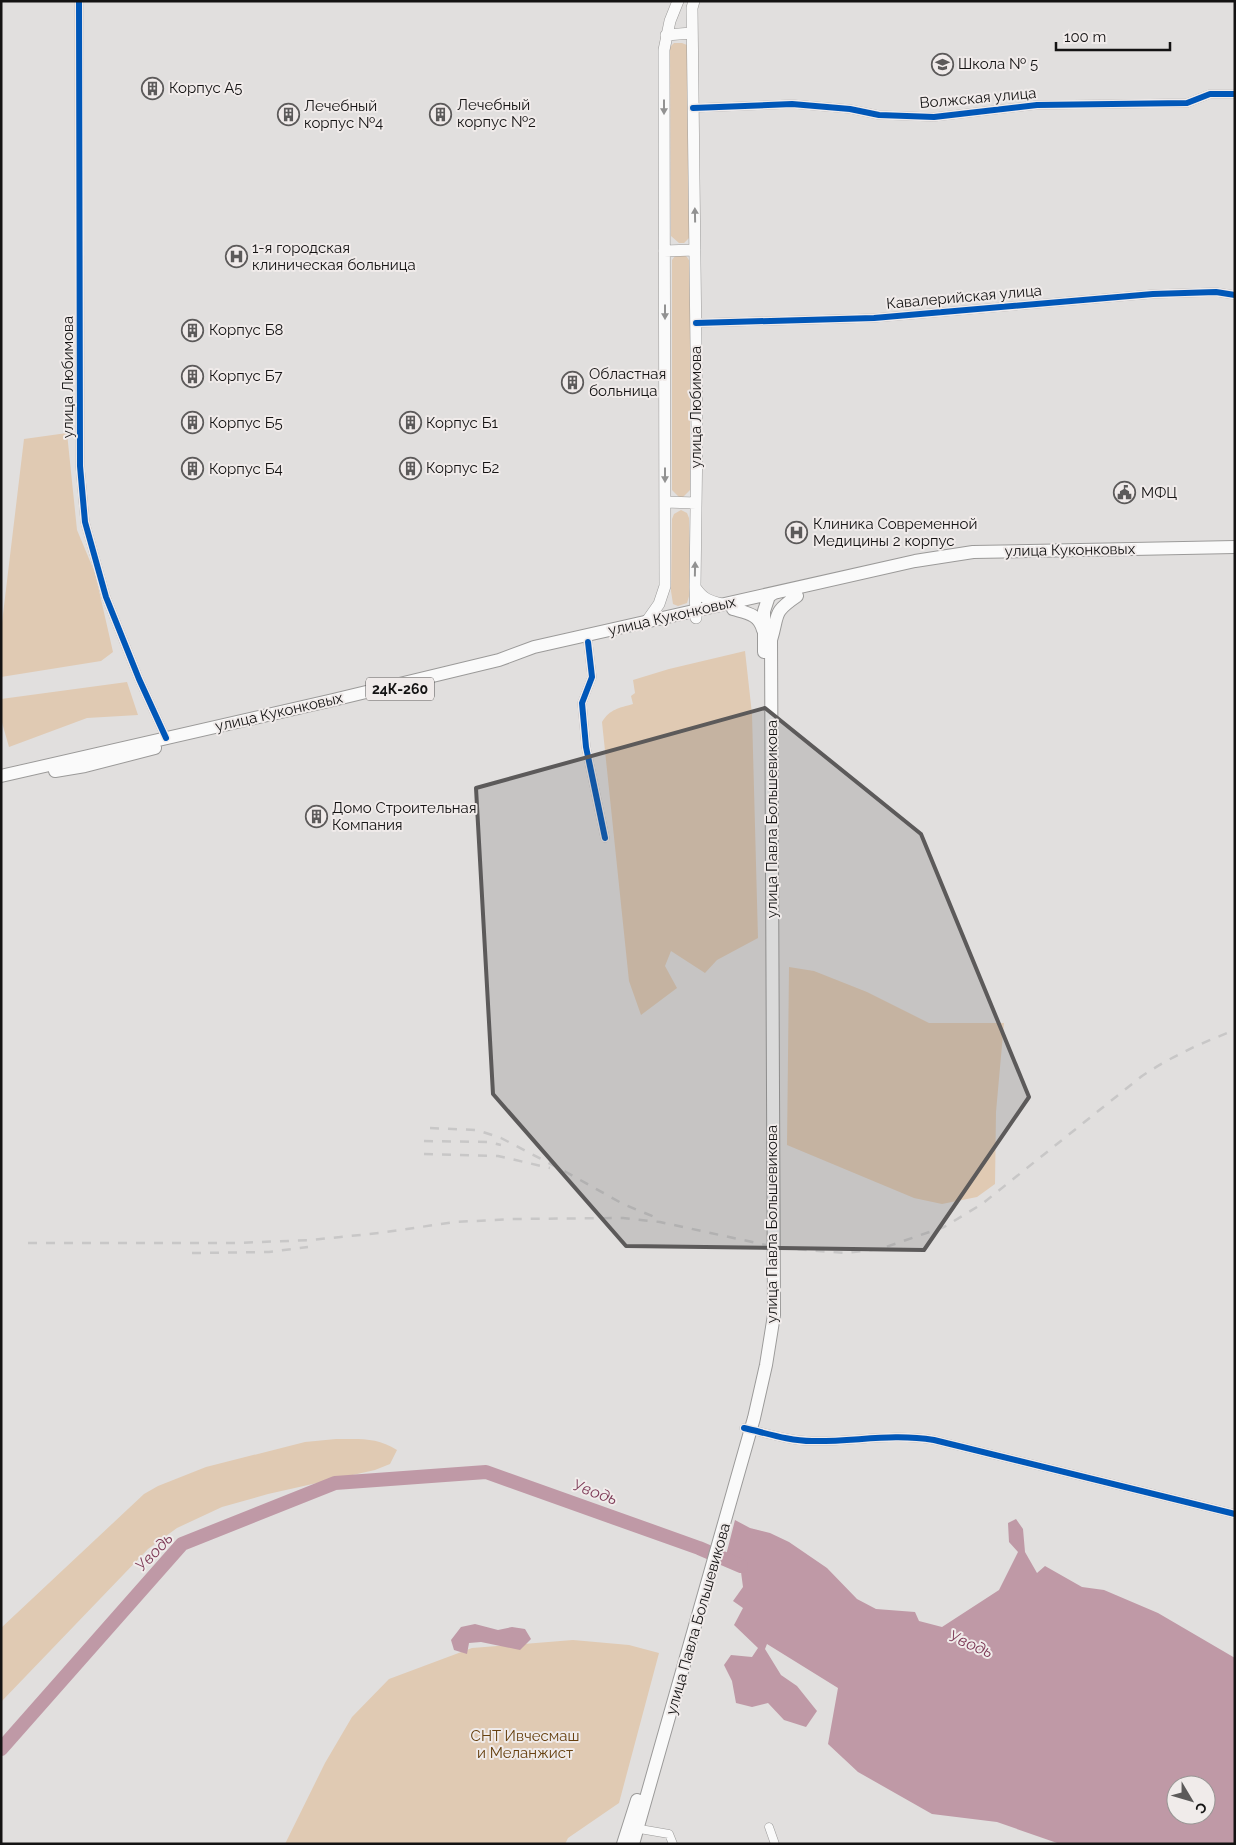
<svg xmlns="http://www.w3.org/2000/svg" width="1236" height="1845" viewBox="0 0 1236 1845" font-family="Raleway,sans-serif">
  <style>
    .green { fill: #e0cab3 }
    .water { fill: #bf99a6; fill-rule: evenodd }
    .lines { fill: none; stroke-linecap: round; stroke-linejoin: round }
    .river { stroke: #bf99a6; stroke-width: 14 }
    .minor-casing { stroke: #9b9a99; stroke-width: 9 }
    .secondary-casing { stroke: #9b9a99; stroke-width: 12 }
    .primary-casing { stroke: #9b9a99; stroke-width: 14 }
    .minor { stroke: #fafafa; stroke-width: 8 }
    .secondary { stroke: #fafafa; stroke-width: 11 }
    .primary { stroke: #fafafa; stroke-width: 12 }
    .rail { stroke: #c8c7c7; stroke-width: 2.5; stroke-dasharray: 9 9; stroke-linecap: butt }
    .cycleway-casing { stroke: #f0ebea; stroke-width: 9 }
    .cycleway { stroke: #0057b8; stroke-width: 6 }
    .oneway { fill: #929292 }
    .marked { fill: #5c5a5a; fill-opacity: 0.2; stroke: #5c5a5a; stroke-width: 4; stroke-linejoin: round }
    .labels { text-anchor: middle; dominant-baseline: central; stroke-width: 4; stroke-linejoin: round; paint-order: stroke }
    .shield { fill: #f0ebea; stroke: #565454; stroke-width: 1 }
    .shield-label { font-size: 14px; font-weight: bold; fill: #141313 }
    .poi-label { font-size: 15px; fill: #141313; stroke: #f0ebea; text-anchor: start }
    .street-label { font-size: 15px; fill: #141313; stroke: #f0ebea }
    .park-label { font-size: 15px; fill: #66400f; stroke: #f0ebea }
    .water-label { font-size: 16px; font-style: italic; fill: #7c3855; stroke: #f0ebea }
  </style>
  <rect width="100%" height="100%" fill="#e1dfde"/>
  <path class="green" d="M674 43H682L687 45 690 237 684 243H679L671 236 670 47Z
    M683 254 687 257 690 262V490L683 497H679L672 490V260L675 256Z
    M67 433 77 530 95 573 113 652 101 661 1 677V631L24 439Z
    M681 510 687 513 689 518 690 593 687 603 678 606 673 604 671 591 672 519 674 514Z
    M745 651 752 714 758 938 717 960 705 973 671 951 665 966 677 988 641 1015 629 981 602 722C610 709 619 708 633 704L631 696 635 693 633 680 669 669Z
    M127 682 138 715 87 718 9 747 1 719V699Z
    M789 967 814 971 867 992 929 1023H1004L996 1112 995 1184 977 1197 942 1204 914 1198 787 1145Z
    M336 1439C360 1439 377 1437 397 1450L390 1464 375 1470 268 1494 222 1507 177 1528 148 1549 1 1702V1628L144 1494 158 1486 206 1467 305 1442Z
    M573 1640 629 1645 659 1653 619 1803 568 1838 565 1844H285L325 1763 352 1717 389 1679 472 1648Z"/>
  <path class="water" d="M1016 1519 1023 1529 1025 1552 1037 1573 1045 1566 1082 1587 1104 1590 1158 1613 1235 1658V1844H1060L997 1822 932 1814 858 1772 828 1744 838 1688 767 1644 765 1649 781 1675 797 1686 817 1711 806 1727 784 1720 768 1703 752 1707 736 1703 732 1681 724 1665 731 1655 752 1657 758 1648 734 1625 743 1608 733 1601 743 1587 741 1572 724 1563 735 1520 750 1528 770 1533 789 1542 827 1568 857 1599 876 1609 915 1612 919 1621 942 1627 999 1590 1018 1552 1009 1542 1008 1523ZM1176 1785H1206V1815H1176Z
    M475 1624 498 1630 512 1627 525 1629 531 1639 520 1650 481 1642 469 1643 467 1654 454 1650 451 1640 461 1627Z"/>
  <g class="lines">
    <path class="river" d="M1 1749 182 1544 335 1483 486 1472 699 1548 741 1566"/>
    <defs>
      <path id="minor" d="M79 1 80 466 85 522 106 597 139 679 166 738
        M693 108 792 104 850 109 879 115 934 117 1037 105 1187 103 1210 94H1235
        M696 323 874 318 1153 294 1216 292 1235 295
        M588 642 592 677 582 703 586 747 605 838
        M744 1428C766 1433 789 1441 812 1441 854 1442 891 1433 934 1440L1235 1514
        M769 1827 775 1844
        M634 1828 669 1834 673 1844"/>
      <path id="secondary" d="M694 1 692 8 697 432 695 587 696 618
        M666 35 692 33
        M664 251 695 250
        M665 502 696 503
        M695 587C703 599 709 601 722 604
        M647 621 659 604 665 586 664 50 670 21 678 1"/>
      <path id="primary" d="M733 609C747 613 759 614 763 630
        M764 652V611L769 596 774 593
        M55 771 85 766 155 748
        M1 776 333 700 499 660 534 647 915 561 973 552 1235 547
        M623 1844 637 1800
        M633 1844 754 1418 766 1365 774 1315 771 640C779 614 772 613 797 596"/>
    </defs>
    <use href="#minor" class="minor-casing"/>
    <use href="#secondary" class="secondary-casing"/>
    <use href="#primary" class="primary-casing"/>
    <use href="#minor" class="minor"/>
    <use href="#secondary" class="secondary"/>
    <use href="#primary" class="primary"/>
    <path class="rail" d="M430 1128 477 1130 501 1138 566 1172 623 1204 657 1218
      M424 1141 489 1142 501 1145
      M424 1154 498 1156 550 1168
      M28 1243H236L311 1240 379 1233 455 1222 515 1219 623 1218 660 1222 780 1248 845 1253 880 1249 944 1227 982 1204 1142 1076C1174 1055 1199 1044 1235 1030
      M192 1253 269 1252 308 1247"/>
    <defs>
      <path id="cycleway" d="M79 1 80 466 85 522 106 597 139 679 166 738
        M693 108 792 104 850 109 879 115 934 117 1037 105 1187 103 1210 94H1235
        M696 323 874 318 1153 294 1216 292 1235 295
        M588 642 592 677 582 703 586 747 605 838
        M744 1428C766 1433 789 1441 812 1441 854 1442 891 1433 934 1440L1235 1514"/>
    </defs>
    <use href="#cycleway" class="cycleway-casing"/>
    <use href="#cycleway" class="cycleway"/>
  </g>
  <defs><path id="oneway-solid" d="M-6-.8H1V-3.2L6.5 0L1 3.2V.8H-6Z" transform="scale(1.25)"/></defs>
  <g class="oneway">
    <use href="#oneway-solid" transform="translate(664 107) rotate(90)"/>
    <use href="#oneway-solid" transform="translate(695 215) rotate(-91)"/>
    <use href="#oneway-solid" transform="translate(665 312) rotate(90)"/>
    <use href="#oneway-solid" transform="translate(665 475) rotate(90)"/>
    <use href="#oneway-solid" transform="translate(695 569) rotate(-89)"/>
  </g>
  <path class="marked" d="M765 708 921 834 1029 1097 924 1250 626 1246 493 1094 476 788Z"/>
  <defs>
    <symbol id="school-ring" viewBox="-11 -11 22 22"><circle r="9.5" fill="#f0ebea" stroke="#5c5a5a" stroke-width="1.5"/><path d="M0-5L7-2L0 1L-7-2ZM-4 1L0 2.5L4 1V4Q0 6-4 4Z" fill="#5c5a5a"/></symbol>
    <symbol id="building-ring" viewBox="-11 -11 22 22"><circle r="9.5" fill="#f0ebea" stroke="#5c5a5a" stroke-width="1.5"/><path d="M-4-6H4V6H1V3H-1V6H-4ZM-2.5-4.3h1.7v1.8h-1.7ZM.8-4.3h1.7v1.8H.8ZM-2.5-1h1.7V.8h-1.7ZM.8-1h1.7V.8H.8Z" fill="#5c5a5a"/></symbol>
    <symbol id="hospital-ring" viewBox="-11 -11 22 22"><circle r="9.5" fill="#f0ebea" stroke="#5c5a5a" stroke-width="1.5"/><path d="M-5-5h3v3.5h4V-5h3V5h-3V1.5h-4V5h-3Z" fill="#5c5a5a"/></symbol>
    <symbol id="civic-ring" viewBox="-11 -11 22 22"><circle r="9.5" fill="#f0ebea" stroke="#5c5a5a" stroke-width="1.5"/><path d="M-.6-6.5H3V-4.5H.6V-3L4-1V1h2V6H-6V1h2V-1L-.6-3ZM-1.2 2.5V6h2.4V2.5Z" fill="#5c5a5a"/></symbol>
  </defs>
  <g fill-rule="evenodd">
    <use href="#school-ring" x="930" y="52" width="25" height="25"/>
    <use href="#building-ring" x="140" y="76" width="25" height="25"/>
    <use href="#building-ring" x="428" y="102" width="25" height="25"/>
    <use href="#building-ring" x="276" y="102" width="25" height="25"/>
    <use href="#hospital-ring" x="224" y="244" width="25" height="25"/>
    <use href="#building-ring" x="180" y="318" width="25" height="25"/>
    <use href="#building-ring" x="180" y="364" width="25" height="25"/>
    <use href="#building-ring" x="560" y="370" width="25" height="25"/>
    <use href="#building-ring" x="180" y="410" width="25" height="25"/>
    <use href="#building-ring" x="398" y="410" width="25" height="25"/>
    <use href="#building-ring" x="398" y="456" width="25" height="25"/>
    <use href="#building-ring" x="180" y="456" width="25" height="25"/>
    <use href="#civic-ring" x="1112" y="480" width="25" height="25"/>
    <use href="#hospital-ring" x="784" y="520" width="25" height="25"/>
    <use href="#building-ring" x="304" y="804" width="25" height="25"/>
  </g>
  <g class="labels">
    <rect class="shield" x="366" y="677.5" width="68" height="23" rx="4"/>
    <g class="shield-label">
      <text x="400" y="689">24К-260</text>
    </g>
    <g class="poi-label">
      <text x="958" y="64">Школа № 5</text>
      <text x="169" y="88">Корпус А5</text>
      <text x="457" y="105">Лечебный<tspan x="457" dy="17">корпус №2</tspan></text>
      <text x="304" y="106">Лечебный<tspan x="304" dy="17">корпус №4</tspan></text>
      <text x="252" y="248">1-я городская<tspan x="252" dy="17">клиническая больница</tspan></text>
      <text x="209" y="330">Корпус Б8</text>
      <text x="589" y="374">Областная<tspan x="589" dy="17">больница</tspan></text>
      <text x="209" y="376">Корпус Б7</text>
      <text x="209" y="423">Корпус Б5</text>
      <text x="426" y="423">Корпус Б1</text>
      <text x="426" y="468">Корпус Б2</text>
      <text x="209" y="469">Корпус Б4</text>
      <text x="1141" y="493">МФЦ</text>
      <text x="813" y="524">Клиника Современной<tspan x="813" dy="17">Медицины 2 корпус</tspan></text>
      <text x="332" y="808">Домо Строительная<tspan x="332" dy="17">Компания</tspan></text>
    </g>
    <g class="street-label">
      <text transform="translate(978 98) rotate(-5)">Волжская улица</text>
      <text transform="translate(964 297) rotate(-5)">Кавалерийская улица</text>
      <text transform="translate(68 377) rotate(-90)">улица Любимова</text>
      <text transform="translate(696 407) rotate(-90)">улица Любимова</text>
      <text transform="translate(1070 550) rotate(-1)">улица Куконковых</text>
      <text transform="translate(672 616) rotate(-13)">улица Куконковых</text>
      <text transform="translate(279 712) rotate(-13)">улица Куконковых</text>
      <text transform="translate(772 819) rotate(-90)">улица Павла Большевикова</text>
      <text transform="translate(772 1224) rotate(-90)">улица Павла Большевикова</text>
      <text transform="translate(698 1619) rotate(-74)">улица Павла Большевикова</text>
    </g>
    <g class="park-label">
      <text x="525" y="1736">СНТ Ивчесмаш<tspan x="525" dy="17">и Меланжист</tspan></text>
    </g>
    <g class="water-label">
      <text transform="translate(595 1492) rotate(20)">Уводь</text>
      <text transform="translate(154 1552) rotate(-46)">Уводь</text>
      <text transform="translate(971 1644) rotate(23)">Уводь</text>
    </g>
  </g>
  <rect width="1236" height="1845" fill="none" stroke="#141313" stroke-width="5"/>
  <g transform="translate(1191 1800) rotate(128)"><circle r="24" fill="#f0ebea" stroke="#989594"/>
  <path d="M0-4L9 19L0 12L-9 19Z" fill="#5c5a5a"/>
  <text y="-8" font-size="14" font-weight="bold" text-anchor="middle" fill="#141313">С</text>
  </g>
  <path d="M1056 42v8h114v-8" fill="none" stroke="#141313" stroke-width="2.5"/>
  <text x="1064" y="42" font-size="15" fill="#141313" stroke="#f0ebea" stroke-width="4" paint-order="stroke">100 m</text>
</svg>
